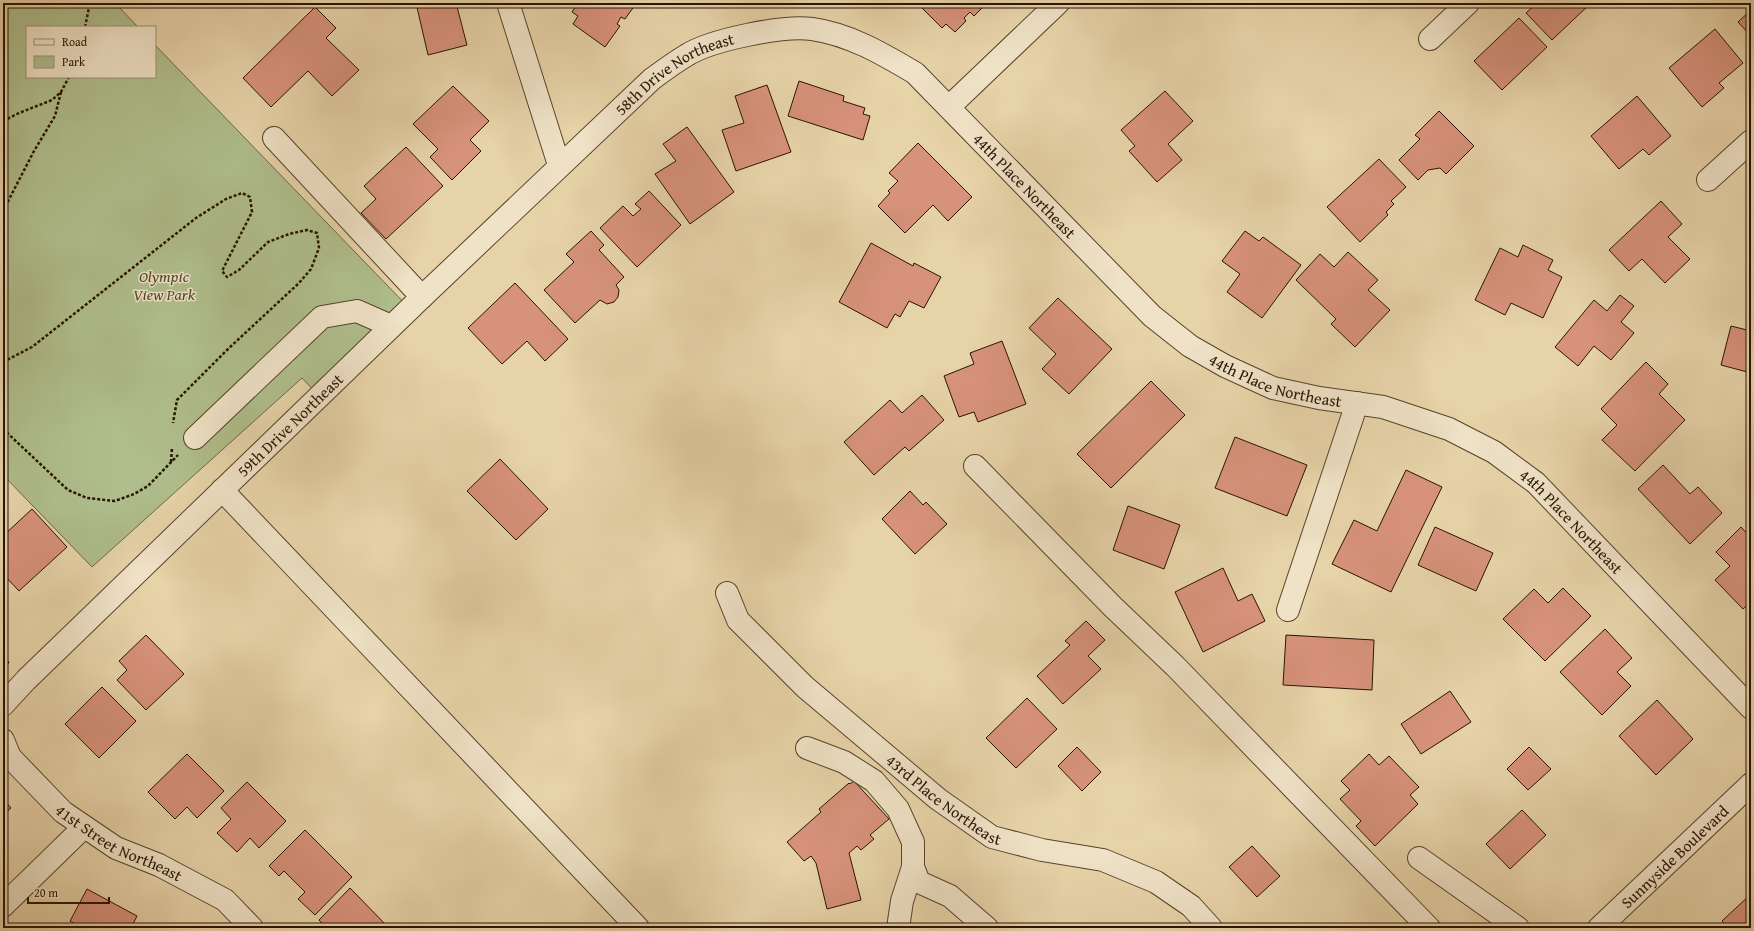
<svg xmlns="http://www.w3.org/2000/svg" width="1754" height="931" viewBox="0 0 1754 931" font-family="'Gentium Book Plus',serif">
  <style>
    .green { fill: #afbe8c; stroke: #6c6847 }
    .building { fill: #d7927b; stroke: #291302 }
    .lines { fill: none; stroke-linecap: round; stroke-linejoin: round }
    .minor-casing { stroke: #58432c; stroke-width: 24 }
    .path { stroke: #291302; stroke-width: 2.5; stroke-dasharray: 3 2; stroke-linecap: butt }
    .minor { stroke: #efe2c6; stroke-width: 22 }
    .labels { text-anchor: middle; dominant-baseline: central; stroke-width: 3; stroke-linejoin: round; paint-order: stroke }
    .street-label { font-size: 16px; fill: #291302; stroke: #efe2c6 }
    .park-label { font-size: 16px; font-style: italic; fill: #51462b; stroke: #efe2c6 }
  </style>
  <rect width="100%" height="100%" fill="#e7d3a8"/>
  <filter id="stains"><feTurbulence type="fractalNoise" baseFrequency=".005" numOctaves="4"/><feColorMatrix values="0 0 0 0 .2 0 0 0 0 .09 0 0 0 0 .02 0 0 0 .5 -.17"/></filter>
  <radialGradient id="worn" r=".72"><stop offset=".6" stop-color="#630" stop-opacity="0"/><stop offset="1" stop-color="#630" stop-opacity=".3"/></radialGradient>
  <path class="green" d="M3 3H115L138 27H27V77H155V45L414 313 324 401 302 378 92 567 3 475Z"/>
  <path class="building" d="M416 3H456L467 45 428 55Z
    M578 3H633L635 5 625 19 621 17 617 24 620 26 605 47 573 24 578 16 572 12Z
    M917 3H987L974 16 970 12 964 18 966 21 955 32 946 24 942 28Z
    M1537 3H1591L1552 40 1526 13Z
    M315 7 336 28 326 38 359 70 332 96 308 71 271 107 243 78Z
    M1751 10V36L1738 22Z
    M1519 18 1547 47 1502 90 1474 61Z
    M1715 29 1743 63 1719 83 1724 88 1702 107 1669 68Z
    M799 81 844 96 843 101 865 108 863 114 870 116 863 140 788 116Z
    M767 85 791 152 736 171 722 130 744 123 735 96Z
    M453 86 489 121 470 140 481 151 452 180 430 157 438 149 413 124Z
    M1165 91 1193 121 1168 144 1182 160 1157 182 1129 151 1135 146 1121 130Z
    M1637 96 1671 136 1649 155 1643 149 1619 169 1591 136Z
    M1439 111 1474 146 1446 174 1440 168 1428 170 1418 180 1399 160 1420 139 1415 135Z
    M687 127 734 192 690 224 655 174 676 161 663 144Z
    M918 143 972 197 948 221 933 205 905 233 878 206 890 193 888 191 898 181 889 173Z
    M406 147 443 186 386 239 361 213 376 199 364 186Z
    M1379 159 1406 187 1391 201 1394 204 1386 212 1388 215 1360 242 1327 207Z
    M649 191 681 225 637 267 600 228 623 206 633 216 641 209 635 204Z
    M1661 201 1682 224 1668 237 1690 259 1665 283 1642 259 1629 271 1609 250Z
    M591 231 604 245 599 250 624 277 616 285 619 290 618 297 614 302 607 304 600 300 575 323 544 290 574 262 566 254Z
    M1245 231 1259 241 1263 237 1301 265 1262 318 1227 292 1240 274 1222 261Z
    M871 243 913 266 914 263 941 277 924 308 909 301 900 317 895 314 887 328 839 302Z
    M1523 245 1553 260 1548 270 1562 277 1543 318 1511 303 1505 315 1475 300 1500 248 1518 257Z
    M1348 252 1378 280 1368 290 1390 310 1355 347 1331 324 1336 319 1296 280 1320 254 1334 267Z
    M515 283 568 339 545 361 527 341 502 364 468 328Z
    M1620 295 1634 306 1621 322 1634 333 1611 360 1594 346 1578 366 1555 347 1594 300 1607 311Z
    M1058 298 1112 349 1069 394 1042 369 1056 354 1029 328Z
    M1731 326 1751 331V373L1721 365Z
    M1002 341 1026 404 978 422 974 412 959 417 944 376 974 364 970 353Z
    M1646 362 1668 384 1659 394 1685 420 1635 471 1602 440 1617 425 1601 409Z
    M1151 381 1185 415 1111 488 1077 454Z
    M922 395 944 420 909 451 905 447 874 475 844 442 890 400 902 413Z
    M1235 437 1307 465 1287 516 1215 488Z
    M500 459 548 509 516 540 467 491Z
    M1663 465 1690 494 1698 487 1722 513 1690 544 1638 489Z
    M1406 470 1442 487 1391 592 1332 564 1354 520 1377 531Z
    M910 491 923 505 926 502 947 524 915 554 882 519Z
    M1128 506 1180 525 1164 569 1113 550Z
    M32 509 67 547 19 591 3 574V536Z
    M1435 527 1493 553 1476 591 1418 565Z
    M1741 527 1751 538V602L1743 609 1715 580 1730 566 1716 552Z
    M1223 568 1238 601 1252 594 1265 621 1203 652 1175 592Z
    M1563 588 1591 616 1545 661 1503 619 1534 589 1548 603Z
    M1086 621 1105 640 1088 656 1101 669 1063 704 1037 676 1070 645 1065 641Z
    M1605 629 1632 658 1617 672 1631 686 1602 715 1560 672Z
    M146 635 184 674 146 710 117 680 127 670 119 661Z
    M1286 635 1374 640 1372 690 1283 685Z
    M102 687 136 721 99 758 65 724Z
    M1450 691 1471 722 1421 754 1401 724Z
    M1027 698 1057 729 1016 768 986 738Z
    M1657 700 1693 739 1656 775 1619 736Z
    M1077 747 1101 772 1082 791 1058 766Z
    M1529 747 1551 769 1528 790 1507 769Z
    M187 754 224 791 197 818 187 807 175 819 148 792Z
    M1369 754 1379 765 1389 756 1419 787 1410 795 1418 804 1375 846 1356 826 1361 821 1340 799 1350 790 1341 781Z
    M854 781 889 819 870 835 874 839 861 850 857 846 849 853 861 900 827 909 816 863 811 856 804 861 787 842 821 812 819 809 849 783 850 784Z
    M247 782 286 821 259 848 250 838 237 852 217 833 231 819 221 808Z
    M3 799 11 808 3 815Z
    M1522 810 1546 835 1510 869 1486 844Z
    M3 826 8 831 3 836Z
    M305 830 352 877 315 915 298 899 305 892 284 871 279 876 269 866Z
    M1252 846 1280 876 1257 897 1229 867Z
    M350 888 389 928H326L319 920Z
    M87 889 137 916 131 928H82L70 921Z
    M1751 894V928H1729L1722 921Z"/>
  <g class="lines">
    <defs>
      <g id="minor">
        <path d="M508 3 559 165"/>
        <path d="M1430 39 1468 3"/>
        <path d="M949 107 1058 3"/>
        <path d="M274 138 422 297"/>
        <path d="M1708 180 1751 141"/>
        <path d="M195 438 322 317 357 311 391 326"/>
        <path d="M975 466 1113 607 1175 666 1429 928"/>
        <path d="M222 490 638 928"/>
        <path id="s1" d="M727 593 738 620 805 687 938 799 992 837 1042 850 1103 860 1156 882 1191 906 1211 928"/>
        <path d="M1288 610 1357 403"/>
        <path id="s2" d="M3 705 26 680 422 297 652 79C663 71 675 62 687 55 711 40 783 25 812 29 849 34 883 54 915 73L1152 316 1190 346 1225 366 1273 388 1319 398 1383 407 1449 429 1494 452 1536 483 1751 708"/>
        <path id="s3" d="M3 740 10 757 63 812 116 848 159 865 225 900 252 928"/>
        <path d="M807 748 844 762 874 781 898 809 913 842V867L919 882 950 896 987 928"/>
        <path d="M1419 858 1518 928"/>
        <path d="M3 906 84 827"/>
        <path d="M898 928 902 901 913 867"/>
        <path id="s4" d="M1599 928 1751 784"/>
      </g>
    </defs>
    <use href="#minor" class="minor-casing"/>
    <path class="path" d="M85 27 90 3
      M3 121 19 113 52 100 61 92 69 77
      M3 211 34 151 55 116 61 92
      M3 362 32 347 196 218 226 199 242 193 250 197 252 212 222 271 227 277 239 270 268 242 289 234 307 230 317 233 319 248 311 269 299 283 228 349 177 400 173 423
      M3 429 68 490 87 498 115 501 134 494 148 486 178 455
      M171 462 172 448
      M3 660 9 663"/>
    <use href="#minor" class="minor"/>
  </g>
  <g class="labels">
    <g class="street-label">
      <text stroke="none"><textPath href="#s2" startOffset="924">58th Drive Northeast</textPath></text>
      <text stroke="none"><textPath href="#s2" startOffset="1343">44th Place Northeast</textPath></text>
      <text stroke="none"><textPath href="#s2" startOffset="1667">44th Place Northeast</textPath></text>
      <text stroke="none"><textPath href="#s2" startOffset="401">59th Drive Northeast</textPath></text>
      <text stroke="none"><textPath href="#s2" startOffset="2003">44th Place Northeast</textPath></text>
      <text stroke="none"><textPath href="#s1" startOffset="303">43rd Place Northeast</textPath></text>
      <text stroke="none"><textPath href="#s3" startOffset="159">41st Street Northeast</textPath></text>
      <text stroke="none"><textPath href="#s4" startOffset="104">Sunnyside Boulevard</textPath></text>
    </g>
    <g class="park-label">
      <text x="164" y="276">Olympic<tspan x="164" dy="18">View Park</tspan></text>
    </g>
  </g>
  <rect width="1754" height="931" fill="none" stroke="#e7d3a8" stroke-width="16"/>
  <rect x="4" y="4" width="1746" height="923" fill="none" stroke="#291302" stroke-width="2"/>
  <rect x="8" y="8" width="1738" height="915" fill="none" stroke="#291302"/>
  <rect x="26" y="26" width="130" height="52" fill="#efe2c6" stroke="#a08f78"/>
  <rect x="34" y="39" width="20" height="6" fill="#efe2c6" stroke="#a08f78"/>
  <text x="62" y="46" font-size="12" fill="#291302">Road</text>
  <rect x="34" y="56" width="20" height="12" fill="#afbe8c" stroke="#a08f78"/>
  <text x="62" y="66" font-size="12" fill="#291302">Park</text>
  <path d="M28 897v6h81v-6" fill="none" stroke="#291302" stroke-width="2"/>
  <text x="34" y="897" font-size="12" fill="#291302" stroke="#efe2c6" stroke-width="3" paint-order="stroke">20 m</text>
  <rect width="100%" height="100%" filter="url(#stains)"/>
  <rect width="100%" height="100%" fill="url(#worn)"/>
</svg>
